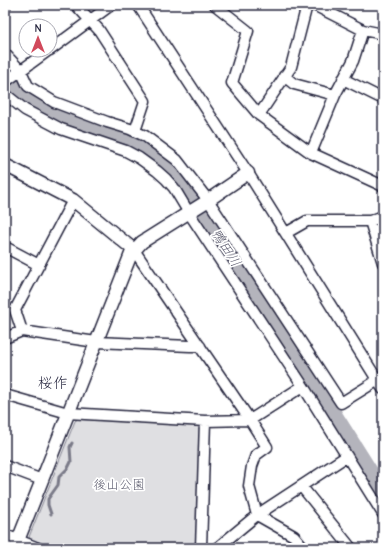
<svg xmlns="http://www.w3.org/2000/svg" width="388" height="553" viewBox="0 0 388 553" font-family="'Comic Neue','Klee One',sans-serif">
  <style>
    .park { fill: #dfdfe2; stroke: #80808e }
    .lines { fill: none; stroke-linecap: round; stroke-linejoin: round }
    .stream { stroke: #7a7a88; stroke-width: 3 }
    .river { stroke: #b4b4bc; stroke-width: 17 }
    .minor-casing { stroke: #22223b; stroke-width: 13 }
    .tertiary-casing { stroke: #22223b; stroke-width: 15 }
    .minor { stroke: #fff; stroke-width: 10 }
    .tertiary { stroke: #fff; stroke-width: 12 }
    .labels { text-anchor: middle; dominant-baseline: central; stroke-width: 3.5; stroke-linejoin: round; paint-order: stroke }
    .park-label { font-size: 13px; fill: #5b5b6d; stroke: #fff }
    .water-label { font-size: 14px; font-style: italic; fill: #5c5c6f; stroke: #fff }
    .quarter-label { font-size: 15px; fill: #22223b; stroke: #fff }
  </style>
  <rect width="100%" height="100%" fill="#fff"/>
  <filter id="ink" filterUnits="userSpaceOnUse"><feTurbulence type="fractalNoise" baseFrequency=".025" numOctaves="2"/><feDisplacementMap in="SourceGraphic" scale="8" xChannelSelector="R" yChannelSelector="G"/><feConvolveMatrix kernelMatrix="1 2 1 2 8 2 1 2 1" color-interpolation-filters="sRGB"/></filter>
  <g filter="url(#ink)">
    <path class="park" d="M78 419 199 424 202 428 197 548H46L32 543 29 537 75 421Z"/>
    <g class="lines">
      <path class="stream" d="M51 514 48 505V499L58 485 59 477 68 468 71 462 70 447 72 443"/>
      <path class="river" d="M5 74 16 87 43 108 85 127 141 146 154 153 166 163 194 198 286 339 383 493"/>
      <defs>
        <path id="minor" d="M76 5 99 30 145 101 135 131
          M138 5 248 173 383 389
          M215 5 248 31 232 83 259 115 311 153 383 186
          M314 5 363 30 383 34
          M5 6 6 5
          M50 50 111 5
          M5 54 21 71 28 86 54 102 107 122 130 129 145 136 177 160 208 200 341 403 383 377
          M284 76 294 84 335 95
          M343 79 383 99
          M5 82 49 50
          M5 94 25 110 61 129 126 151 139 158 157 171 166 179 174 188 189 213 303 386 383 514
          M259 115 291 67 307 5
          M311 153 335 95 353 61 363 30
          M73 200 15 310 22 331 96 342 190 346H200
          M370 221 383 263
          M286 233 307 221H370L383 216
          M5 247 39 265
          M134 250 250 420 267 447 256 455 252 466 249 486 257 515 294 536 304 548
          M5 338 22 331
          M5 395 68 413 205 421 250 420 303 386
          M5 466 42 480
          M302 487 351 548
          M5 535 38 548
          M201 548 205 421
          M217 548 257 515 347 456"/>
        <path id="tertiary" d="M5 165 73 200 134 250
          M15 548 42 480 131 254 142 242 204 203 248 173"/>
      </defs>
      <use href="#minor" class="minor-casing"/>
      <use href="#tertiary" class="tertiary-casing"/>
      <use href="#minor" class="minor"/>
      <use href="#tertiary" class="tertiary"/>
    </g>
  </g>
  <g class="labels">
    <g class="park-label">
      <text x="119" y="484">後山公園</text>
    </g>
    <g class="water-label">
      <text transform="translate(226 248) rotate(57)">鴨田川</text>
    </g>
    <g class="quarter-label">
      <text x="53" y="383">桜作</text>
    </g>
  </g>
  <rect width="388" height="553" fill="none" stroke="#fff" stroke-width="20"/>
  <rect x="10" y="10" width="368" height="533" fill="none" stroke="#22223b" stroke-width="1.5" filter="url(#ink)"/>
  <g transform="translate(38 38)"><circle r="19" fill="#ffffff" stroke="#a7a7b1"/>
  <path d="M0-3L7 15L0 10L-7 15Z" fill="#d1495b"/>
  <text y="-6" font-size="11" font-weight="bold" text-anchor="middle" fill="#22223b">N</text>
  </g>
</svg>
